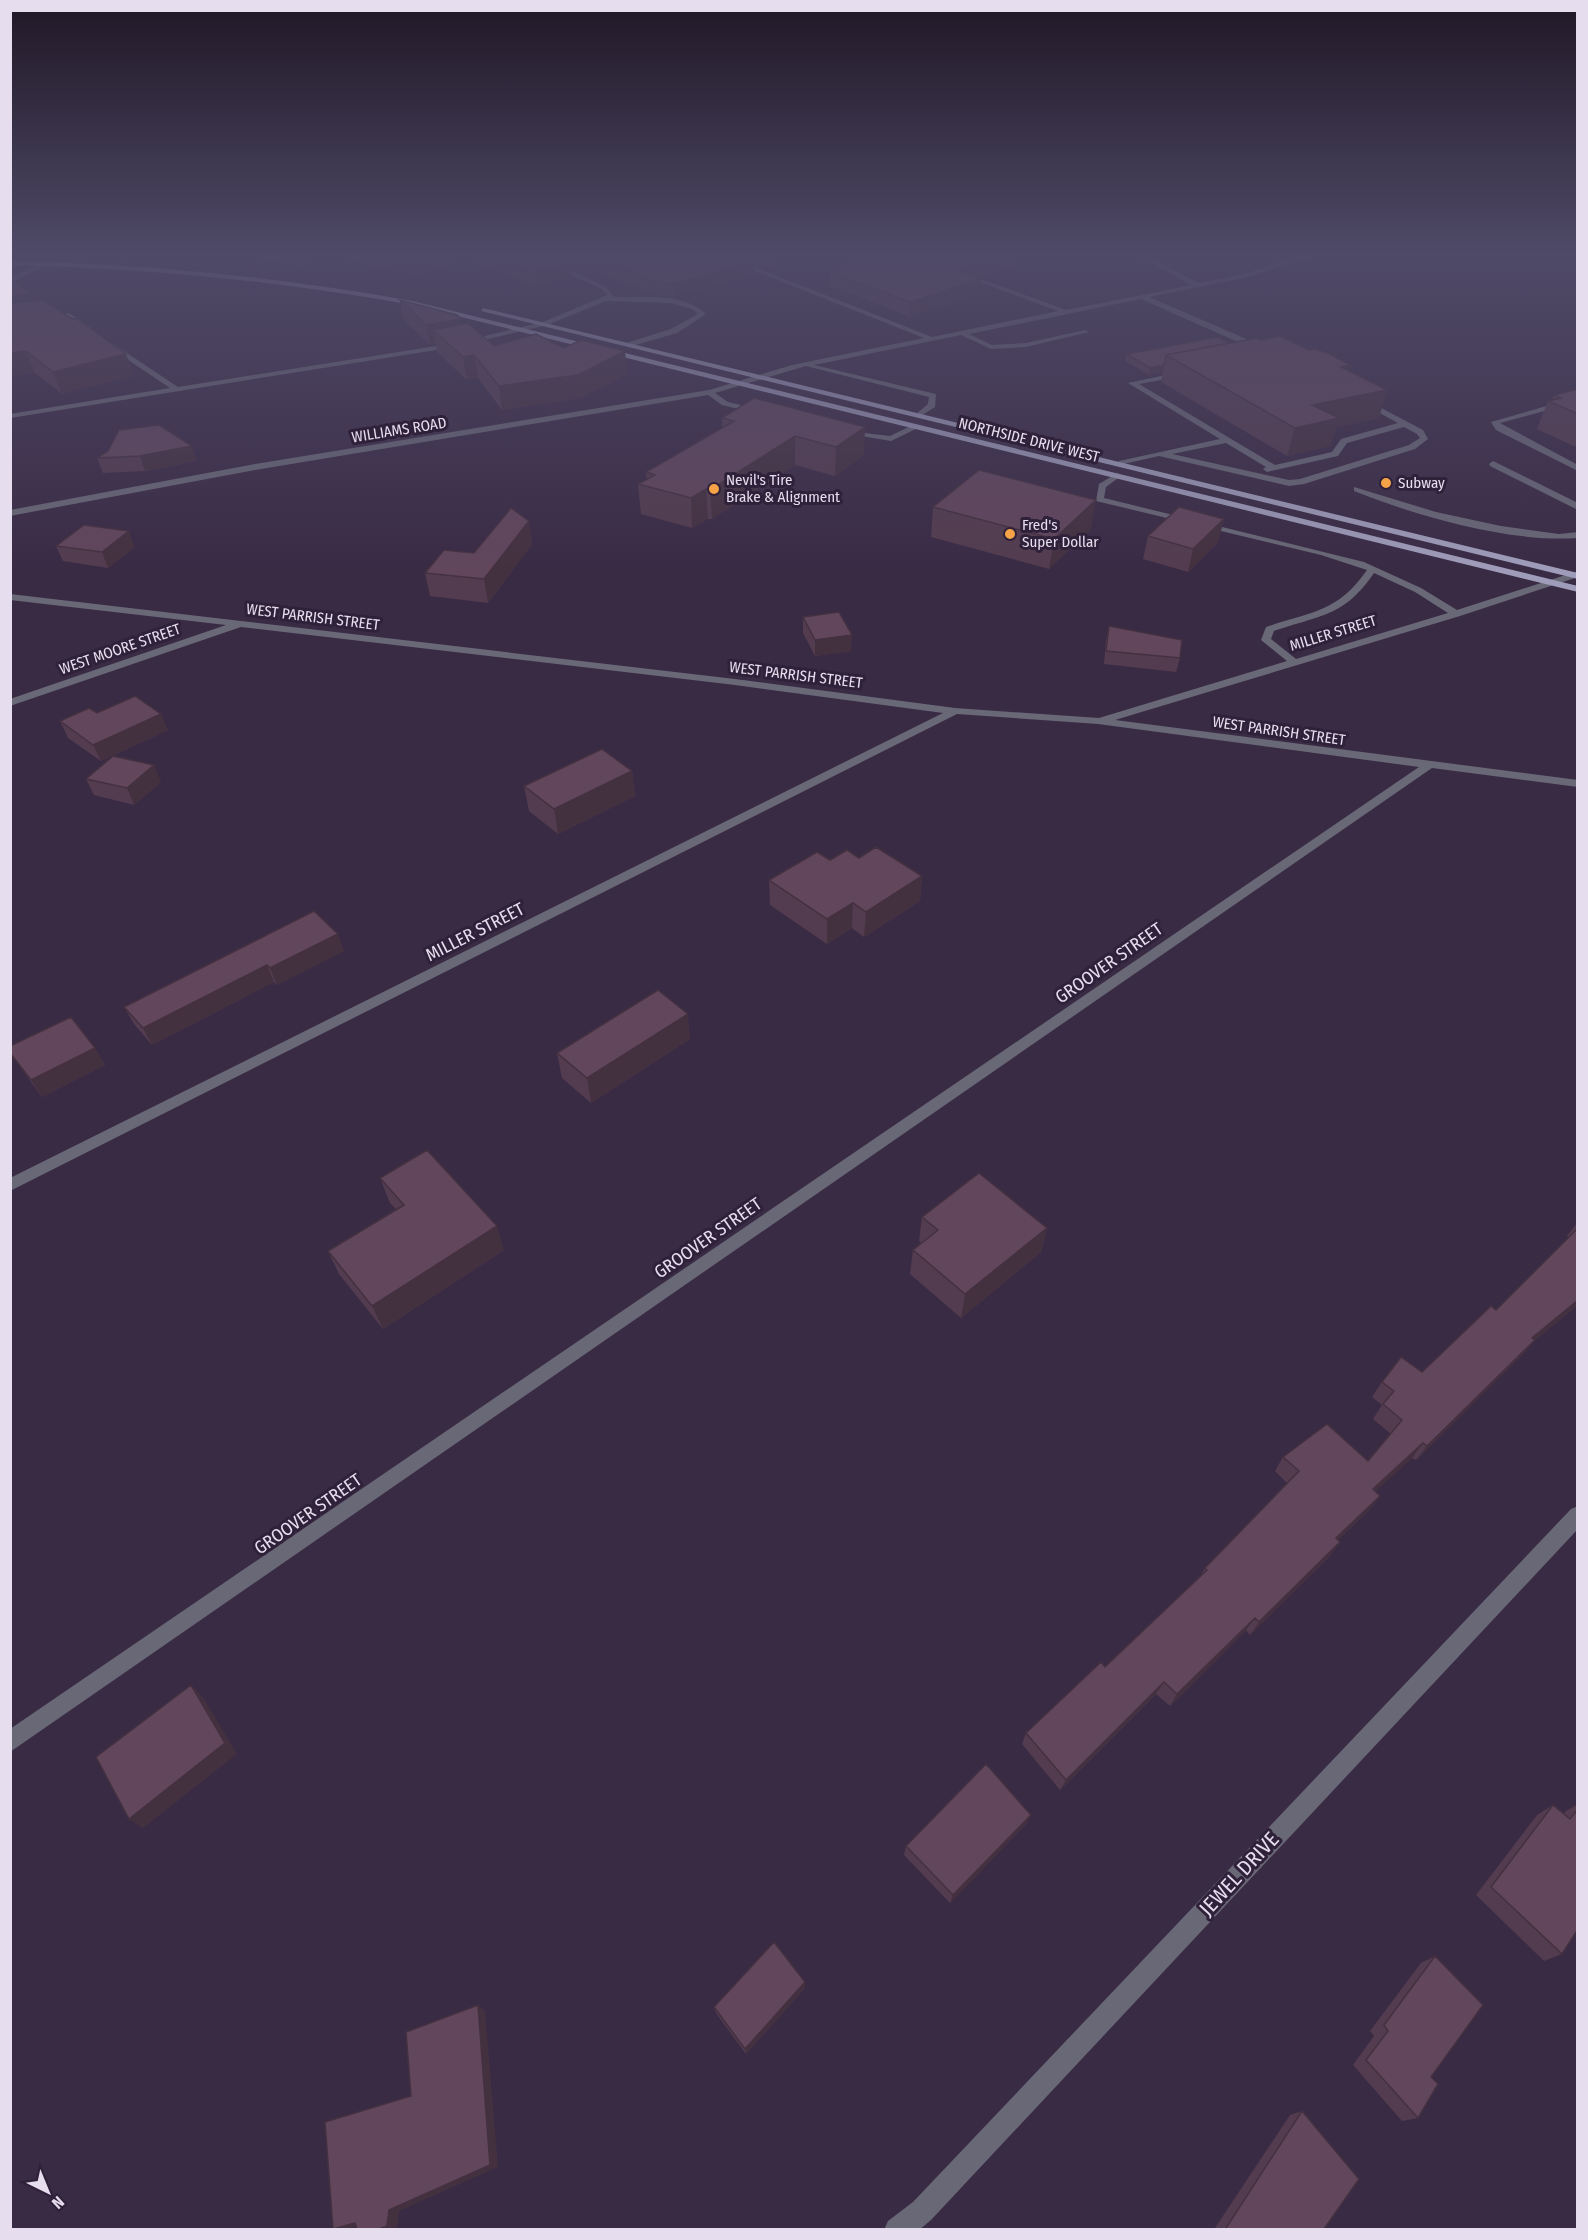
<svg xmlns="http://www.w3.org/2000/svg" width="1588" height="2240" viewBox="0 0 1588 2240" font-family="'Fira Sans Condensed',sans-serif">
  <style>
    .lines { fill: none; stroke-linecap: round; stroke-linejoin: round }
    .minor { fill: #696876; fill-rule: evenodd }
    .major { fill: #9e9cb9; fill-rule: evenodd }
    .wall { fill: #533c4f }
    .shaded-wall { fill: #443140 }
    .building { fill: #61465c; stroke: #443140; stroke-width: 1.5 }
    .poi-dot { fill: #f6a247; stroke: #30213a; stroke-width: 2 }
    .labels { text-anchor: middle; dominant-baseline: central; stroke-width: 6; stroke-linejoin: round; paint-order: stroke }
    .far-street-label { font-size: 15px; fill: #e6ddee; stroke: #30213a }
    .far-poi-label { font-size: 15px; fill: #e6ddee; stroke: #30213a; text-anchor: start }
    .street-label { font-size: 18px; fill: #e6ddee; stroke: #30213a }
    .near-street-label { font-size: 21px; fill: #e6ddee; stroke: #30213a }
  </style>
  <rect width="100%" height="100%" fill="#3a2b45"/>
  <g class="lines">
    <path class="minor" d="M525 253H533L606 287 614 297C643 298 683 292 706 314L677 333 629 347 626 343 671 329 698 314 692 309 671 303 606 301 547 325 455 347 10 418V414L170 388 109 347 112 343 178 387 455 343 543 322 607 295 602 289Z
      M710 253H719L932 337 1058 311 960 275 962 272 1066 310 1192 285 1132 253H1140L1199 283 1244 274 1311 253H1321L1247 277 1149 297 1244 338 1262 349 1259 353 1238 342 1141 299 969 334 992 345 1026 343 1085 330 1089 332 1026 347 991 349 961 335 814 365 936 394 935 407 919 417 915 415 928 404 929 397 806 366 715 393 728 402 762 410V414H759L722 405 708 395 255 470 10 516V510L255 464 709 390 792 365 924 338Z
      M45 261 47 264 10 283V278Z
      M69 313 92 328V330H88L68 317 10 324V320Z
      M1180 372 1183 376 1139 384 1275 465 1332 452 1341 439 1398 423 1361 403V399H1364L1423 430 1428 439 1415 449 1304 484 1289 486 1159 456 1119 465V461L1220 439 1128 383ZM1404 427 1417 434 1420 438 1409 445 1300 479 1289 480 1172 454 1226 443 1266 467 1263 469 1267 472 1338 456 1347 443Z
      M1578 397V402L1500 423 1578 465V471L1496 430 1491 422Z
      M915 424 922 426 891 441 843 433 847 431 890 436Z
      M1493 461 1578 503V510L1490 466 1489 464Z
      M1117 473 1121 476 1106 487 1104 498 1364 562 1421 588 1457 610 1578 571V577L1460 616 1115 720 1578 780V787L1432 768 10 1752V1729L1419 767 1098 724 957 714 10 1191V1178L943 713 735 685 241 627 10 706V699L226 625 10 600V594L735 679 955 708 1099 718 1287 661 1261 640 1266 627C1312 611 1337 613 1367 570L1321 555 1096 501 1099 484ZM1374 573 1415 592 1448 613 1296 659 1271 639 1274 631C1320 615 1344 617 1374 573Z
      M1354 487 1436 512 1501 526 1559 534 1578 532V538C1510 543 1416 516 1354 491Z
      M1578 1506V1529L931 2220 919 2230H884L888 2221 913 2202 1571 1509Z"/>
    <path class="major" d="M10 261C146 264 279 277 412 301L1578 586V592L412 305C279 281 146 268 10 265Z
      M483 308 1578 573V579L481 311Z"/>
  </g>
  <path class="wall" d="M112 253H140L124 262Z
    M216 253H795L766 269 754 264V273L674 297 657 295 593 270 582 273 569 267 570 276 535 286 467 258 418 276 329 254 306 265Z
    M863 253H1018L1017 266 982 277 971 273V276L980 294 909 316 830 286V272Z
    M10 279 36 301 134 376 62 394 35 373 10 377Z
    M400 300 462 324 494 346 564 348 627 374 581 398 502 410 478 378 467 380 437 352 436 344 430 345 403 319Z
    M1260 340 1309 350 1350 365 1348 371 1387 390 1379 418 1336 427 1330 446 1287 456 1161 382 1163 372 1149 375 1125 361 1127 354Z
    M1578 389V448L1537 429 1548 401 1552 400 1554 395Z
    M754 398 864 455 835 476 795 465 712 519H708L692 528 641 514 638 484 647 480 646 472 722 428V418Z
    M108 451 197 461 145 471 103 473 97 458Z
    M933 507 1091 529 1049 569 931 537Z
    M1224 519 1218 542 1188 572 1143 559 1148 536Z
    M529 521 532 544 488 603 430 596 425 573 474 553Z
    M56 546 135 547 108 568 63 561Z
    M803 617 851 651 815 656 803 633Z
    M1109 626 1180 658 1176 672 1104 664 1106 640Z
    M97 713 168 730 101 761 68 738 60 721Z
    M632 771 635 796 558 834 529 811 524 786Z
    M86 779 161 782 134 805 94 795Z
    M859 858 922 876 920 901 864 937 852 928 827 944 770 905 769 880 830 860Z
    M314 911 344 951 277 985 274 982 152 1045 134 1024 124 1007Z
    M690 1039 591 1103 562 1078 557 1053Z
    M95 1048 105 1065 42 1097 10 1053Z
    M380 1178 504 1250 383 1329 339 1274 328 1251 396 1209 390 1203Z
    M922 1217 1047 1228 1041 1252 961 1318 910 1274 913 1250 921 1243 919 1241Z
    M1578 1222V1305L1534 1341 1522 1355 1416 1460 1412 1458 1375 1491 1380 1496 1369 1510 1338 1540 1340 1542 1330 1556 1250 1635 1246 1630 1170 1706 1156 1694 1060 1790 1022 1744 1026 1733 1105 1667 1199 1578 1205 1568 1287 1483 1275 1471 1283 1457 1368 1461 1391 1434 1373 1419 1382 1405 1372 1397 1382 1382 1422 1372 1496 1310 1569 1237 1567 1236Z
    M1578 1804V1929L1562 1954 1544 1961 1476 1895 1537 1815 1553 1805 1564 1814 1566 1811Z
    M1031 1815 1026 1824 950 1903 904 1855 906 1846Z
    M1435 1956 1431 2077 1418 2118 1402 2121 1353 2065 1374 2036 1370 2031 1421 1963Z
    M805 1988 746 2054 716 2013 714 2007Z
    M1302 2111 1324 2229H1216L1215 2228 1290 2115Z"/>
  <path class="shaded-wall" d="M121 253H140L124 262Z
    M303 253H328L329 254 306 265Z
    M442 253H466L467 258 418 276 415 263Z
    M772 253H795L766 269V256Z
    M1015 253H1018L1017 266 982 277 984 263Z
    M592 257 593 270 582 273 580 260Z
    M754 260V273L674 297 673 284Z
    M568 263 570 276 535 286 533 273Z
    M972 267 970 281 958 272Z
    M981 279 980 294 909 316 910 302Z
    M33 294 41 315 10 318V296Z
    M461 319 465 338 433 330 436 344 430 345 426 325Z
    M26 351 35 373 10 377V353Z
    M625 351 627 374 581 398 502 410 499 386Z
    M126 354 134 376 62 394 53 372Z
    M474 355 478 378 467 380 463 357Z
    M1164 365 1163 372 1149 375 1150 368Z
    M1350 365 1342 393 1341 367Z
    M1387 390 1379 418 1336 427 1330 446 1287 456 1295 428 1312 405Z
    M865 427 864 455 835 476 836 447Z
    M795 436V465L712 519 710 490Z
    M192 446 197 461 145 471 140 456Z
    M706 489 708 519 692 528 691 498Z
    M1096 500 1091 529 1049 569 1054 539Z
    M1224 519 1218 542 1188 572 1193 549Z
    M529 521 532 544 488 603 484 579Z
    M129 531 135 547 108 568 102 552Z
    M852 635 851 651 815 656V640Z
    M161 714 168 730 101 761 93 745Z
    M154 765 161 782 134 805 127 788Z
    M632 771 635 796 558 834 554 809Z
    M922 876 920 901 864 937 866 912Z
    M853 903 852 928 827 944V919Z
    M338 934 344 951 277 985 270 968Z
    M267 965 274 982 152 1045 143 1028Z
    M688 1014 690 1039 591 1103 587 1078Z
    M95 1048 105 1065 42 1097 31 1080Z
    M497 1226 504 1250 383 1329 372 1306Z
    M1047 1228 1041 1252 961 1318 965 1294Z
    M1578 1300V1305L1534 1341 1522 1355 1416 1460 1427 1446 1532 1338Z
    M1423 1443 1412 1458 1363 1503 1373 1489Z
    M1380 1496 1369 1510 1326 1552 1336 1538Z
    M1340 1542 1330 1556 1250 1635 1259 1622Z
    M1255 1618 1246 1630 1170 1706 1177 1694Z
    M1164 1682 1156 1694 1060 1790 1066 1780Z
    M191 1685 203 1697 237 1754 143 1828 129 1819Z
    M1031 1815 1026 1824 950 1903 953 1895Z
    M805 1982V1988L746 2054 745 2049Z
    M478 2005 485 2011 498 2167 399 2211 397 2227 390 2229H379L389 2210Z
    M355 2223 366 2224 347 2229H333Z"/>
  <path class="building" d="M375 253H442L415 263Z
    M485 253H547L568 263 533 273Z
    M565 253H736L754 260 673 284 657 282 592 257 580 260Z
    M758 253H772L766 256Z
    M863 253H935L972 267 958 272 981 279 910 302 830 272Z
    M955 253H1015L984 263Z
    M10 279 33 294 10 296Z
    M43 300 72 319 76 318 126 354 53 372 26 351 10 353V303Z
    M400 300 457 315 461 319 426 325Z
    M468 323 494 346 536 334 564 348 581 340 625 351 578 375 499 386 474 355 463 357 433 330Z
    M1280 336 1309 350 1316 349 1330 354 1350 365 1341 367 1387 390 1312 405 1339 418 1295 428 1166 355 1257 338 1260 340Z
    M1218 337 1228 343 1166 355 1164 365 1150 368 1127 354Z
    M1578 389V414L1548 401 1561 398 1554 395Z
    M754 398 865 427 836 447 795 436 710 490 706 489 691 498 638 484 655 475 646 472 734 421 722 418Z
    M159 425 192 446 140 456 97 458 108 451 119 430Z
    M979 470 1096 500 1054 539 933 507Z
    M1179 507 1224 519 1193 549 1148 536Z
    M511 508 529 521 484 579 425 573 444 550 474 553Z
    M84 525 129 531 102 552 56 546Z
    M839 612 852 635 815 640 803 617Z
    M1109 626 1182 640 1180 658 1106 651Z
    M135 696 161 714 93 745 60 721 89 708 97 713Z
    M602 749 632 771 554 809 524 786Z
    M113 756 154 765 127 788 86 779Z
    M876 847 922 876 866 912 853 903 827 919 769 880 817 852 830 860 847 850 859 858Z
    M314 911 338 934 270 968 267 965 143 1028 124 1007Z
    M658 990 688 1014 587 1078 557 1053Z
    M71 1017 95 1048 31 1080 10 1053V1046Z
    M427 1150 497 1226 372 1306 328 1251 404 1205 380 1178Z
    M979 1173 1047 1228 965 1294 913 1250 938 1230 922 1217Z
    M1578 1228V1300L1532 1338 1535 1340 1427 1446 1423 1443 1373 1489 1380 1496 1336 1538 1340 1542 1259 1622 1255 1618 1177 1694 1164 1682 1066 1780 1026 1733 1101 1662 1105 1667 1207 1570 1205 1568 1299 1471 1283 1457 1327 1424 1368 1461 1402 1420 1383 1404 1394 1391 1382 1382 1401 1357 1422 1372 1491 1306 1496 1310Z
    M191 1685 225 1743 129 1819 96 1757Z
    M986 1764 1031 1815 953 1895 906 1846Z
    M1553 1805 1570 1819 1578 1809V1929L1562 1954 1491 1887Z
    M774 1942 805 1982 745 2049 714 2007Z
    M1435 1956 1483 2005 1431 2077 1438 2084 1418 2118 1366 2060 1388 2031 1384 2025Z
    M478 2005 490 2165 389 2210 387 2226 379 2229H357L355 2223 333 2229 325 2122 411 2096 406 2032Z
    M1302 2111 1359 2179 1324 2229H1227L1226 2228Z"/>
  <linearGradient id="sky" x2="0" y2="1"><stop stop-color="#201826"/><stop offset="0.45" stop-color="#4f4a68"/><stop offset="1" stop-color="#4f4a68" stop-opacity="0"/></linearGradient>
  <rect width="1588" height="567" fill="url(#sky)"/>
  <g class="poi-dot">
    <circle cx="1386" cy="483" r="6"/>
    <circle cx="714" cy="489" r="6"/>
    <circle cx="1010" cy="534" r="6"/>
  </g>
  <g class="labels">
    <g class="far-street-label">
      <text transform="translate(399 430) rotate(-9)">WILLIAMS ROAD</text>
      <text transform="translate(1029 440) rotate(14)">NORTHSIDE DRIVE WEST</text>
      <text transform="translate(313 617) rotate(7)">WEST PARRISH STREET</text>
      <text transform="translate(1333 633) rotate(-17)">MILLER STREET</text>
      <text transform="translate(120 649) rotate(-19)">WEST MOORE STREET</text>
      <text transform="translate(796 675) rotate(7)">WEST PARRISH STREET</text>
      <text transform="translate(1279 731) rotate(8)">WEST PARRISH STREET</text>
    </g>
    <g class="far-poi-label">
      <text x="726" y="480">Nevil's Tire<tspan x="726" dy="17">Brake &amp; Alignment</tspan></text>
      <text x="1398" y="483">Subway</text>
      <text x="1022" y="525">Fred's<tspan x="1022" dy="17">Super Dollar</tspan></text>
    </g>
    <g class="street-label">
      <text transform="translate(475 932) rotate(-27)">MILLER STREET</text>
      <text transform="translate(1109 963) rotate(-35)">GROOVER STREET</text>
      <text transform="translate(708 1238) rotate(-35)">GROOVER STREET</text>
      <text transform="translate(308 1514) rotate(-35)">GROOVER STREET</text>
    </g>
    <g class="near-street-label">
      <text transform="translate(1239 1874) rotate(-47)">JEWEL DRIVE</text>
    </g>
  </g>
  <rect width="1588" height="2240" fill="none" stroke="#e6ddee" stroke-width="24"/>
  <g transform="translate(48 2192) rotate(137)" stroke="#30213a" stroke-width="4.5" paint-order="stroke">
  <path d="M0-4.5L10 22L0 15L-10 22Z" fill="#e6ddee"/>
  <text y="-9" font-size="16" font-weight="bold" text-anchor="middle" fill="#e6ddee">N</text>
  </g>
</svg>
